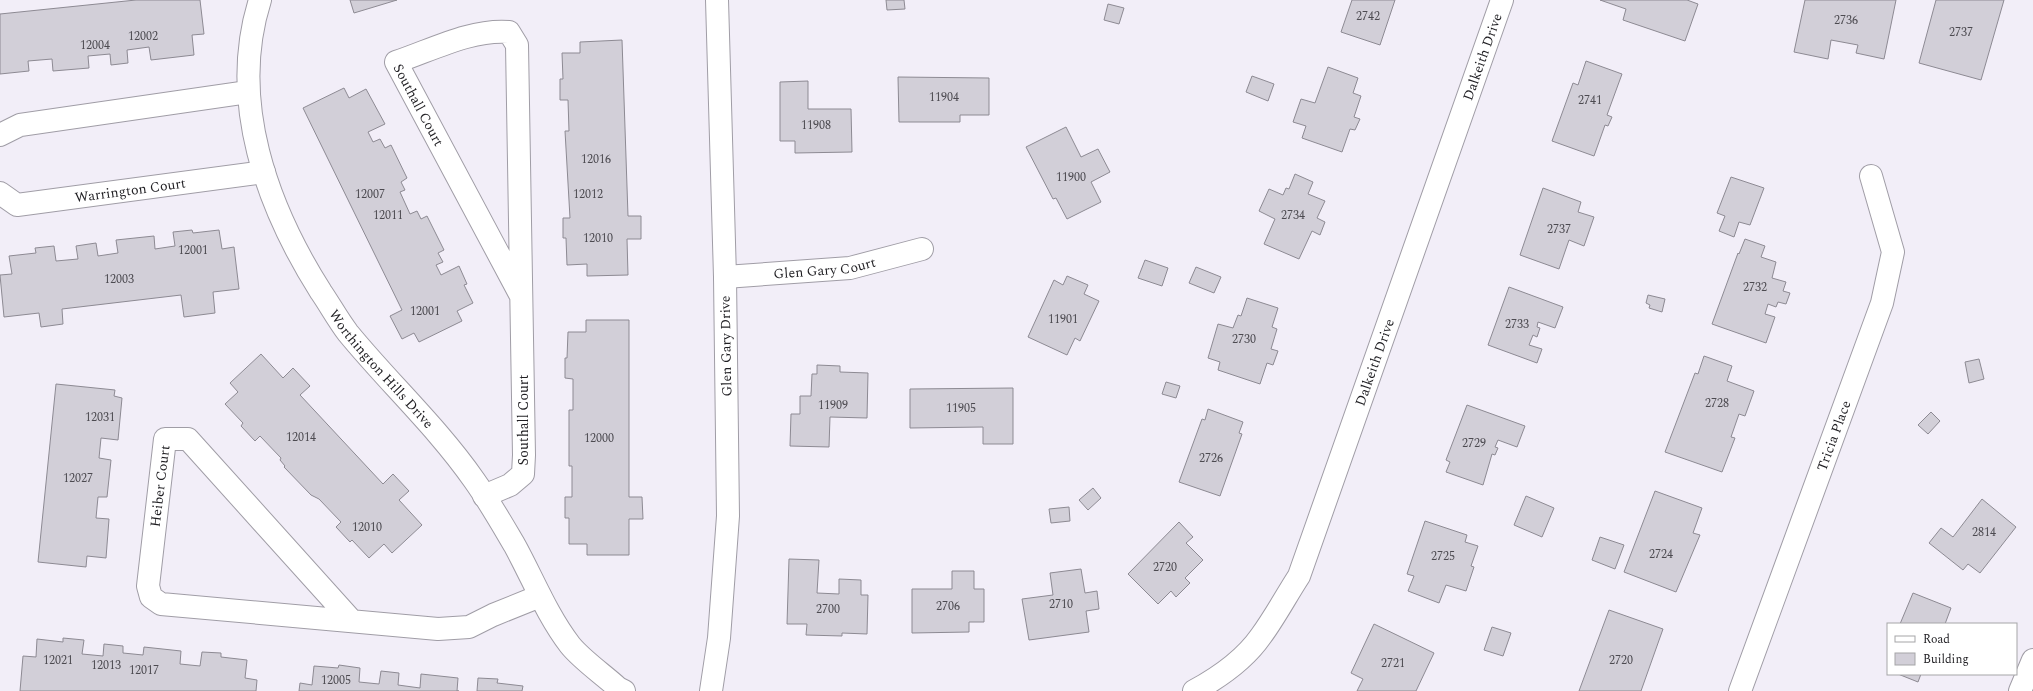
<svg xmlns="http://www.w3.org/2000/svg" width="2033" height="691" viewBox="0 0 2033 691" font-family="Spectral,serif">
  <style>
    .building { fill: #d2cfd8; stroke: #8d8a93 }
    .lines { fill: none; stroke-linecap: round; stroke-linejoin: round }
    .street-casing { stroke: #a09da6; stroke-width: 24 }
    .street { stroke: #fff; stroke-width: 22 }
    .labels { text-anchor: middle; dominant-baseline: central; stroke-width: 3.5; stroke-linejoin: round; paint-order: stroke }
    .number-label { font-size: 12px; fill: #4c4a50 }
    .street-label { font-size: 14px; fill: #1f1e22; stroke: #fff }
  </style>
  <rect width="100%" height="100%" fill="#f2eef8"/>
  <path class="building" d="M136 0H200L204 34 192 35 194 55 151 60 149 47 127 50 128 63 111 65 110 54 88 56 89 68 53 71 52 59 28 61 29 71 0 74V14Z
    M350 0H397L354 13Z
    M886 0H904L905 9 887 10Z
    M1352 0H1395L1380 45 1341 32Z
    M1600 0H1687L1698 4 1685 41 1623 20 1626 9Z
    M1805 0H1896L1884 59 1856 53 1858 45 1831 40 1828 59 1794 52Z
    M1936 0H2004L1981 80 1919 63Z
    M1108 4 1124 8 1119 24 1104 20Z
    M622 40 628 216H641V239H627L628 275 587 276V264L567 265 566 238H563V218H570L565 131H569L568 100H560V79H563L562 53H580V42Z
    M1586 61 1622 74 1607 115 1612 117 1608 126 1605 125 1594 156 1552 141 1573 83 1578 85Z
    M1328 67 1358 78 1353 93 1361 96 1354 117 1360 119 1355 130 1350 129 1342 152 1302 138 1306 126 1293 122 1301 99 1315 103Z
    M1252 76 1274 84 1268 101 1246 92Z
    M898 77 989 78V115H960V122H899Z
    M808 81V109H851L852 152 795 153V141H780V82Z
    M344 88 349 98 366 89 385 124 368 132 373 142 380 139 385 148 391 145 407 178 401 182 405 190 400 192 410 214 417 211 421 219 427 216 444 250 438 253 443 262 436 265 441 275 459 266 467 284 464 285 473 303 457 311 462 321 419 342 414 333 402 339 390 316 402 310 303 108Z
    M1066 127 1081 157 1098 149 1110 172 1091 182 1101 202 1067 219 1056 198 1053 199 1026 147Z
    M1295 174 1313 182 1308 194 1325 201 1317 218 1325 222 1320 235 1312 231 1299 259 1264 244 1275 219 1259 211 1269 189 1283 195 1286 188 1289 189Z
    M1731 177 1764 188 1750 225 1739 222 1734 237 1719 231 1725 216 1717 213Z
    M1543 188 1581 202 1578 212 1594 217 1584 246 1569 240 1559 269 1520 255Z
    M192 230 193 233 219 230 222 249 234 247 239 289 213 292 215 313 184 317 181 295 62 309 63 324 41 327 39 313 4 317 0 275 12 274 9 256 36 253 35 248 54 246 56 261 78 259 76 246 96 243 98 256 118 253 116 240 154 236 155 249 175 246 173 232Z
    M1745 239 1765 246 1761 257 1776 262 1772 278 1786 282 1783 291 1790 293 1786 304 1778 302 1776 307 1768 304 1765 314 1775 317 1766 343 1712 324 1738 253 1739 254Z
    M1145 260 1168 268 1162 286 1138 278Z
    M1196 267 1221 277 1214 293 1189 283Z
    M1067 276 1088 285 1084 294 1099 301 1080 341 1075 338 1067 355 1028 337 1054 280 1063 285Z
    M1509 287 1563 307 1555 328 1538 322 1537 327 1540 328 1537 337 1533 335 1529 345 1542 349 1537 363 1488 345Z
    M1648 295 1665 299 1662 312 1649 308 1650 305 1646 303Z
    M1247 298 1278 308 1272 327 1277 329 1271 349 1278 351 1273 365 1267 363 1260 384 1218 370 1220 362 1208 358 1218 324 1233 328 1238 315 1241 316Z
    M586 320H629V497H642L643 519H629V555H587V544H569V518H565V497H572V466H569V410H573V379L565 378V358H567L568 332H586Z
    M261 354 283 378 293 368 310 386 300 395 383 484 393 474 409 491 399 500 422 525 392 553 384 544 369 558 352 540 350 542 336 527 341 522 319 499 311 495 284 467 285 466 280 460 281 458 260 436 255 441 241 426 243 423 225 404 238 392 230 383Z
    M1704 356 1732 366 1727 381 1754 391 1745 416 1739 414 1731 437 1735 438 1722 472 1665 452 1695 373 1698 374Z
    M1979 359 1984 379 1969 383 1965 362Z
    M817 365 840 366V372L868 373 867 418 830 417 829 447 790 446 791 414H800V396H811L812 374H817Z
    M1166 382 1180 386 1176 398 1162 394Z
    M56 384 115 390 114 396 122 398 118 440 101 438 99 458 111 460 107 497H98L96 518 109 519 106 558 87 556 86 567 38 562Z
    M1013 388V444H983V427L910 428V389Z
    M1467 405 1525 426 1517 447 1498 440 1495 447 1498 448 1495 455 1492 454 1483 485 1446 472 1450 462 1446 460Z
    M1208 409 1243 422 1239 433 1242 434 1220 496 1179 482 1202 419 1205 420Z
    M1931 412 1940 421 1928 434 1918 425Z
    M1093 488 1101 498 1088 510 1079 500Z
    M1655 491 1702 508 1693 533 1700 535 1676 592 1624 572Z
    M1526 496 1554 508 1542 537 1514 525Z
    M1982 499 2016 527 1980 573 1968 564 1963 570 1929 543 1941 528 1953 537Z
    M1069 507 1070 521 1051 523 1049 509Z
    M1425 521 1467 535 1465 542 1478 546 1471 566 1474 567 1466 591 1446 585 1439 603 1408 591 1414 576 1407 574Z
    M1179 522 1193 537 1186 543 1203 560 1185 578 1190 583 1176 597 1171 591 1158 604 1128 574Z
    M1600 537 1624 545 1615 569 1592 560Z
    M789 559 819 560 817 593 839 594V579L861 580V595H868L867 634 842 633V636L806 635 807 624H787Z
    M1081 569 1085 593 1097 591 1099 609 1086 611 1089 632 1029 640 1022 599 1053 595 1050 573Z
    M952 571H974V589H984V622H969V632L912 633V589H952Z
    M1913 593 1951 608 1945 624H1900Z
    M1609 610 1663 629 1641 691H1579Z
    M1374 624 1434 653 1416 691H1357L1363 679 1351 673Z
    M1492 627 1511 633 1503 656 1484 650Z
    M63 638 84 640 82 654 103 656 104 644 123 646V653L143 655 144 647 181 651 180 664 200 666 202 652 221 653V657L247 660 245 678 257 680 256 691H20L23 656 36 657 37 639 63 642Z
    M339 665 360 668 359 682 379 684 381 671 399 673 398 685 420 688 421 674 458 678 457 691H459H299L300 683 312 685 314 666 338 668Z
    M1898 674H1921L1918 682Z
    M478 678 498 679 497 683 523 686 522 691H477Z"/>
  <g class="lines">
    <defs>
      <g id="street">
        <path id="s1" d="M260 0C228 101 267 207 321 292 330 305 338 320 348 333 389 383 437 427 474 480 489 501 502 524 515 546 533 579 547 615 570 645 582 660 604 675 618 688L624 691"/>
        <path d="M0 135 20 125 248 92"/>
        <path id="s2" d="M0 193 17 205 264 172"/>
        <path id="s3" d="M725 277 850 268 922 249"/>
        <path id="s4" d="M484 496 510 485 523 474 524 455 517 45 509 32C471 29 432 50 396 62L521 296"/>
        <path d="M352 621 188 439H165L148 586 151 597 161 604 438 629 469 627 493 615 540 596"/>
        <path d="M711 691 719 638 728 516 725 277 717 0"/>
        <path id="s5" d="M1194 691C1218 678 1245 659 1261 636 1275 617 1286 596 1299 576L1502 0"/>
        <path id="s6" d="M1740 691 1882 303 1893 252 1871 176"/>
        <path d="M2020 691 2033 660"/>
      </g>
    </defs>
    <use href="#street" class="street-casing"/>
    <use href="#street" class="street"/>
  </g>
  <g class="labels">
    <g class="number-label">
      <text x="1368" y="16">2742</text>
      <text x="1846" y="20">2736</text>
      <text x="1961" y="32">2737</text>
      <text x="143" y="36">12002</text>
      <text x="95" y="45">12004</text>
      <text x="944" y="97">11904</text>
      <text x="1590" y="100">2741</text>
      <text x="816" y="125">11908</text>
      <text x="596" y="159">12016</text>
      <text x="1071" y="177">11900</text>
      <text x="370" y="194">12007</text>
      <text x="588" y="194">12012</text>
      <text x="388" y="215">12011</text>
      <text x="1293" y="215">2734</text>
      <text x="1559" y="229">2737</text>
      <text x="598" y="238">12010</text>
      <text x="193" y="250">12001</text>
      <text x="119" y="279">12003</text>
      <text x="1755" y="287">2732</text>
      <text x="425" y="311">12001</text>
      <text x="1063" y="319">11901</text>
      <text x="1517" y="324">2733</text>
      <text x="1244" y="339">2730</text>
      <text x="1717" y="403">2728</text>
      <text x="833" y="405">11909</text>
      <text x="961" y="408">11905</text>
      <text x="100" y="417">12031</text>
      <text x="301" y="437">12014</text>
      <text x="599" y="438">12000</text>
      <text x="1474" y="443">2729</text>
      <text x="1211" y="458">2726</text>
      <text x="78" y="478">12027</text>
      <text x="367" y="527">12010</text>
      <text x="1984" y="532">2814</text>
      <text x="1661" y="554">2724</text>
      <text x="1443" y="556">2725</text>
      <text x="1165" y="567">2720</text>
      <text x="1061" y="604">2710</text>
      <text x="948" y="606">2706</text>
      <text x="828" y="609">2700</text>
      <text x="58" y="660">12021</text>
      <text x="1621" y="660">2720</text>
      <text x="1393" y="663">2721</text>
      <text x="106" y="665">12013</text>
      <text x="144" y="670">12017</text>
      <text x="336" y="680">12005</text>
    </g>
    <g class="street-label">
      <text stroke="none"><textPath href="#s5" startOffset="709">Dalkeith Drive</textPath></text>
      <text stroke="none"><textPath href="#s4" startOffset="656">Southall Court</textPath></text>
      <text stroke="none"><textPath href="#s2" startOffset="135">Warrington Court</textPath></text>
      <text stroke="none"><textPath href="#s3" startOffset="100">Glen Gary Court</textPath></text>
      <text transform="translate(726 346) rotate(-91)">Glen Gary Drive</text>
      <text stroke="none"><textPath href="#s5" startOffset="385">Dalkeith Drive</textPath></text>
      <text stroke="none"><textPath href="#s1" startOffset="406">Worthington Hills Drive</textPath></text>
      <text transform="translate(523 420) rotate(-90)">Southall Court</text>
      <text stroke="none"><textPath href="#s6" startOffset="272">Tricia Place</textPath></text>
      <text transform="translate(160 486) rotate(-83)">Heiber Court</text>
    </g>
  </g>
  <rect x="1887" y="623" width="130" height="52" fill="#ffffff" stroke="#a5a5a7"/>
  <rect x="1895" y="636" width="20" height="6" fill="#ffffff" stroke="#a5a5a7"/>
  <text x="1923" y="643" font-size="12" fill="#1f1e22">Road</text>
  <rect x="1895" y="653" width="20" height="12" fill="#d2cfd8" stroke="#a5a5a7"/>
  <text x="1923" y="663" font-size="12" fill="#1f1e22">Building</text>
</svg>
